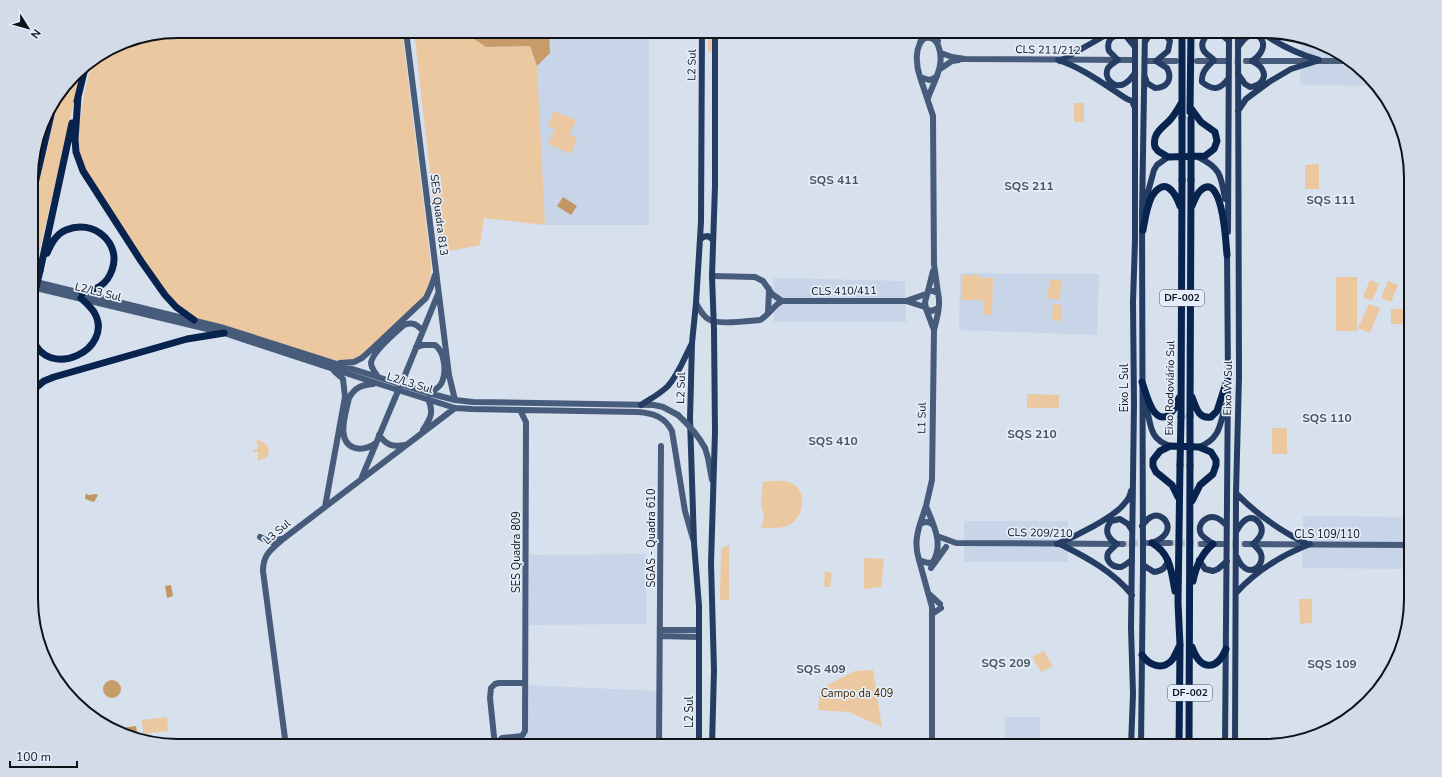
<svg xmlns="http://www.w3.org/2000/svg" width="1442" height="777" viewBox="0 0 1442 777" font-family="'Nunito Sans',sans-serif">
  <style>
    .built { fill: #c8d4e8 }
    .green { fill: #ebc89f }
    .forest { fill: #c89c69 }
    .water { fill: #c19662 }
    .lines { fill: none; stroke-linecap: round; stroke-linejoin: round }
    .secondary-tunnel { stroke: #b9c1cd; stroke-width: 6; stroke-dasharray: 6 3; stroke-linecap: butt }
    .secondary { stroke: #475b7b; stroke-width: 6 }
    .primary { stroke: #253d63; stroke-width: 6 }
    .highway { stroke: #08234e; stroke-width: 7 }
    .secondary-bridge { stroke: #475b7b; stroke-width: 6 }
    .highway-bridge { stroke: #08234e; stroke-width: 7 }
    .labels { text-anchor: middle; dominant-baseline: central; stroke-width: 3.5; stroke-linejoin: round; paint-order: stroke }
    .shield { fill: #e4edfa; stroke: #4f545b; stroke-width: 1 }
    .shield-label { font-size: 10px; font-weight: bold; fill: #0f1217 }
    .street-label { font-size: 11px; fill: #0f1217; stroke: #e4edfa }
    .park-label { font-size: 11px; fill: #462900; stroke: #e4edfa }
    .neighbourhood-label { font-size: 12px; font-weight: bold; fill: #4d545f; stroke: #e4edfa }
    .rim { fill: none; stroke: #0f1217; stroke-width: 2 }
  </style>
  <rect width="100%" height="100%" fill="#d7e0ed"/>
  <path class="built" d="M535 31H649V225H545Z
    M1301 40 1329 46 1374 86 1300 85Z
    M960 273 1099 274 1097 335 959 330Z
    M774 278 905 281 906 322H774Z
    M1303 516 1411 517V569L1302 568Z
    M964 521H1068V562H964Z
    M646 554V624L529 625V555Z
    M525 685 659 691 658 746H526Z
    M1005 717H1040V738H1005Z"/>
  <path class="green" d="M178 31H402L431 264C431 276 430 286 424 296L362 357 345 363 194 320 176 307 83 171 77 139 84 95 92 61 122 42Z
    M414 31H480L475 39 486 47 530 46 537 66 545 225 484 218 480 245 439 253Z
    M708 31H711L712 51 710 52 708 51Z
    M82 67 32 284 31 217 60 94Z
    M1074 103H1084V122H1074Z
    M554 111 576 120 570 135 577 138 571 154 548 144 555 129 548 126Z
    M1319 164V189H1305V165Z
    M962 275H979V278H993L992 315H984V300H961Z
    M1336 277H1357V331H1336Z
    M1050 279 1062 281 1059 300 1047 298Z
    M1370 280 1379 284 1372 301 1363 297Z
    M1388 281 1398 285 1391 302 1381 298Z
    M1053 304 1062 305 1061 321 1052 320Z
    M1369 304 1380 308 1370 333 1358 328Z
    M1391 309H1410V324H1391Z
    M1027 394 1059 395V408H1027Z
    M1272 428H1287V454H1272Z
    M256 440C263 441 268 444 269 451L267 457 258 461V452H254L253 450 258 449Z
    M772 481C778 481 785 480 791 483 807 489 805 515 791 524 782 529 771 528 761 528L764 518 761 503 763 482Z
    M729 545V600H720L721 549Z
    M864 558 884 559 881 587 864 589Z
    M825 571 832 573 830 587H824Z
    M1299 599H1312V623L1300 624Z
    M1044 651 1053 666 1041 672 1032 657Z
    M873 670 882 727 849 712 818 710 820 689 855 671Z
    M167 717 168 731 143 734 142 720Z
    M951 744 1128 745 951 746Z"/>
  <path class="forest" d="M480 31H549L550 53 537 66 530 46 486 47 474 39Z
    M103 689a9 9 0 1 1 18 0a9 9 0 1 1-18 0Z"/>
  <path class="water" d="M563 197 577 206 571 215 557 206Z
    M86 493 88 495 96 494 98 495 94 502 85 499Z
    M171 585 173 596 167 598 165 586Z
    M136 726 137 732 125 733H121L120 728Z"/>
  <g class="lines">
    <path class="secondary-tunnel" d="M1225 61H1246
      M1170 543 1201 544
      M1123 544 1146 543
      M1223 544H1245"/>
    <path class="secondary" d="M406 31 449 375 455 400
      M933 32 938 41
      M920 43 924 31
      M941 53 952 57 965 59 1131 60
      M1148 61H1176
      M1197 61H1225
      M1246 61H1345
      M940 69 952 61 959 60
      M920 77 933 116 934 264 938 293
      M928 98C934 81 946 64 938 45 935 39 932 37 925 38 914 45 916 66 920 77L929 80 933 79 937 76
      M712 276 755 277 763 281 772 294 782 301
      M32 281 224 328 428 393 455 400 473 402 654 405 663 407 678 415
      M32 287 224 333 376 383 455 408 472 409 638 412C653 413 665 417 672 431L685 511 693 539
      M928 291 933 271
      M906 301 925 307
      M696 303C700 310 703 317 710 320 718 325 749 321 760 320 769 315 773 306 782 301H906L926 294
      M926 309 934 330
      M768 313 769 289
      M416 347 423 345H435C445 352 447 373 441 384 438 389 433 391 428 393
      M340 363 354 362 362 358 373 348 426 298 431 287 435 275
      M405 375 438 294
      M378 377C375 372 371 368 371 363 372 352 396 332 404 325 413 321 417 325 423 331
      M373 384C362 385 355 387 349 398 346 413 335 442 355 448 363 450 369 448 376 443
      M423 430C431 418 434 412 428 399
      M379 435C387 446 393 447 405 445
      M705 448 708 458 712 480
      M362 477 395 398
      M926 506C933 524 944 543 933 562L928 563 919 560C915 547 916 537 920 524 925 521 929 521 933 525
      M325 507 345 397 343 379 334 371
      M920 524 926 506 932 480 934 330C937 318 941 305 938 293L933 291H928L925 302 926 309 932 311 938 308
      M937 536 956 543 1123 544
      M260 537 270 542 281 539
      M1148 543H1170
      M1201 544H1222
      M1245 544 1411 545
      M919 560 932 607V746
      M931 568 946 547
      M928 593 940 604
      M932 614 941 608
      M660 630H699
      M660 636 699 637
      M495 745 502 738 522 736 525 731 526 422 520 410
      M286 746 263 571C263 554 271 550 283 539L455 408
      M495 746 490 698 491 688 495 684 499 683H525
      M659 746 661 446"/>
    <path class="primary" d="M1259 31C1278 44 1297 54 1319 60
      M1135 47 1126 36 1121 34C1111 36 1106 41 1109 51L1118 60C1115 62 1111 64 1108 68 1103 78 1114 89 1124 84 1129 82 1132 77 1135 73
      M1238 47C1241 44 1243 39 1247 37 1260 29 1273 47 1252 61 1256 63 1260 65 1262 69 1268 79 1259 86 1250 87L1245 84 1238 74
      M1058 60C1083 68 1105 85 1127 99L1132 101 1135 108
      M1060 61 1113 31
      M1145 77 1147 83 1155 88C1167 88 1173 79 1167 68L1156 61 1168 51 1170 41C1163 29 1151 30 1145 42
      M1228 79C1220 90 1213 91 1202 82 1201 72 1207 67 1214 60 1211 57 1206 54 1204 51 1199 43 1206 34 1213 32L1223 36 1229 41
      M1238 111 1246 99 1269 82 1291 69 1317 61
      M1198 157C1221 168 1221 176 1225 199
      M1145 203 1154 170 1157 165 1168 157
      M1228 232 1229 31
      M700 240 703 237 708 236 713 240
      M1145 403C1152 423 1147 438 1170 446
      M641 405C650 399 660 394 668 386 678 375 684 359 691 345
      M1199 447C1220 439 1220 425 1225 406
      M1236 493C1256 514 1281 531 1307 544
      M1142 526C1144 523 1147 519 1151 517 1163 510 1181 532 1152 543
      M1236 532C1239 527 1242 521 1247 519 1256 515 1264 526 1261 534 1260 538 1256 541 1253 544 1256 547 1260 550 1261 554 1265 568 1246 580 1237 557
      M1057 544C1074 537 1113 518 1124 504 1128 500 1130 496 1131 491
      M1060 544C1086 557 1114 572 1132 595
      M1213 544C1209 541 1204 538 1201 534 1196 524 1207 514 1217 518 1220 519 1224 523 1226 525
      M1132 560C1128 562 1125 566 1121 567 1113 568 1105 561 1108 553 1110 550 1114 547 1117 544 1107 538 1104 530 1111 521L1120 519 1128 524 1132 530
      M1199 560 1205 569 1213 571 1218 569 1227 561
      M1143 565 1154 572C1162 571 1166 568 1168 560
      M1236 593C1256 571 1282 555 1310 544
      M699 746V606L694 543 690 419 692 343 696 303 701 222 702 31
      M712 746 714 670 711 563 715 432 714 330 712 276 715 186V31
      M1131 746 1133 694 1131 628 1134 404 1133 302 1135 241V31
      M1141 746 1143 565 1142 214 1145 31
      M1225 746 1228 377 1227 251
      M1235 746 1236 493 1239 377 1238 31"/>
    <path class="highway" d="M78 97 75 139 76 152 83 171 141 261 165 295 176 307 194 320
      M77 101 86 64
      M1182 102C1178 109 1174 116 1169 121 1161 129 1152 134 1155 147L1158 151 1168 157 1205 156 1214 149 1217 141 1215 132 1201 122 1190 107
      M1190 112 1191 31
      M1182 118V31
      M44 121 48 110
      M31 201 54 102
      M1192 206C1194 201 1197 193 1201 190 1223 171 1226 245 1227 255
      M1143 230C1145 219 1147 205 1152 196 1165 176 1175 192 1180 206
      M47 253C51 244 56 234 66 230 93 218 122 243 112 270 107 285 96 290 82 293
      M40 271 72 123
      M32 337C47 383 116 349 94 312 90 306 85 302 81 298
      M1142 382C1146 392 1152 423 1167 416 1174 412 1176 405 1179 398
      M32 391 44 381 54 377 187 339 224 333
      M1192 397C1196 407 1198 419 1211 417L1217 411 1228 377
      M1190 416 1191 180
      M1181 417 1182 180
      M1178 497 1172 485 1156 472 1153 466V460L1160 451 1170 446 1199 447 1211 452 1216 460V465L1213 474 1200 485 1192 501
      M1152 543C1171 554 1171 571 1175 591
      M1193 581C1196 566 1201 554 1213 544
      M1192 647C1200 670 1216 672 1226 649
      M1142 655C1149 665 1162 671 1172 660 1175 656 1177 650 1180 645
      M1179 746 1180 645 1178 603 1180 465
      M1189 746 1190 466"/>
    <path class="secondary-bridge" d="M395 398 405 375
      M678 415C689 425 698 435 705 448"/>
    <path class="highway-bridge" d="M1191 118V180
      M1182 180V118
      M33 300 40 271
      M1190 416V466
      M1180 465 1181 417"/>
  </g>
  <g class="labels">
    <g class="shield">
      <rect x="1160" y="290" width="44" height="16" rx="3"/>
      <rect x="1168" y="685" width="44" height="16" rx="3"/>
    </g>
    <g class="shield-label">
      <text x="1182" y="298">DF-002</text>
      <text x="1190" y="693">DF-002</text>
    </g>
    <g class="street-label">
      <text transform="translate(1048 50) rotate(1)">CLS 211/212</text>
      <text transform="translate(692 65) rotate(-89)">L2 Sul</text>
      <text transform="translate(439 215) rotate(83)">SES Quadra 813</text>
      <text transform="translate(844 291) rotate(-1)">CLS 410/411</text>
      <text transform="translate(98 292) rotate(14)">L2/L3 Sul</text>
      <text transform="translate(410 383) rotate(17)">L2/L3 Sul</text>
      <text transform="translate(681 388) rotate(-88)">L2 Sul</text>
      <text transform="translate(1124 388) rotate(-90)">Eixo L Sul</text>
      <text transform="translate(1170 388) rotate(-89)">Eixo Rodoviário Sul</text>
      <text transform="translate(1228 388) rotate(-89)">Eixo W Sul</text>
      <text transform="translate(922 418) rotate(-89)">L1 Sul</text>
      <text transform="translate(277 532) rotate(-41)">L3 Sul</text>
      <text transform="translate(1040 533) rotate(1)">CLS 209/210</text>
      <text x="1327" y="534">CLS 109/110</text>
      <text transform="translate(651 538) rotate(-90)">SGAS - Quadra 610</text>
      <text transform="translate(516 552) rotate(-90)">SES Quadra 809</text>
      <text transform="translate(689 712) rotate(-90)">L2 Sul</text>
    </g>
    <g class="park-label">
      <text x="857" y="693">Campo da 409</text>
    </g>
    <g class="neighbourhood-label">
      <text x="834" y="180">SQS 411</text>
      <text x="1029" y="186">SQS 211</text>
      <text x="1331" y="200">SQS 111</text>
      <text x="1327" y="418">SQS 110</text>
      <text x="1032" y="434">SQS 210</text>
      <text x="833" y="441">SQS 410</text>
      <text x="1006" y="663">SQS 209</text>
      <text x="1332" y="664">SQS 109</text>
      <text x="821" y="669">SQS 409</text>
    </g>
  </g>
  <path d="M0 0H1442V777H0ZM178 38H1264A140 140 0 0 1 1404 178V599A140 140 0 0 1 1264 739H178A140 140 0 0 1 38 599V178A140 140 0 0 1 178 38Z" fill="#d3dbe8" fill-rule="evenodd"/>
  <path class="rim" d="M178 38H1264A140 140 0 0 1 1404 178V599A140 140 0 0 1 1264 739H178A140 140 0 0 1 38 599V178A140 140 0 0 1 178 38Z"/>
  <g transform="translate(28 28) rotate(127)" stroke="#e4edfa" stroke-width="3" paint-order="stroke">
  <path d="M0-3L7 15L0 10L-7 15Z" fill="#0f1217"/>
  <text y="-6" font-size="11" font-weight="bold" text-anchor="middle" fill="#0f1217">N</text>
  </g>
  <path d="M10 761v6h67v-6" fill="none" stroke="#0f1217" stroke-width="2"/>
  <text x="16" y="761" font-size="12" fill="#0f1217" stroke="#e4edfa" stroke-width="3" paint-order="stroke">100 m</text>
</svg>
